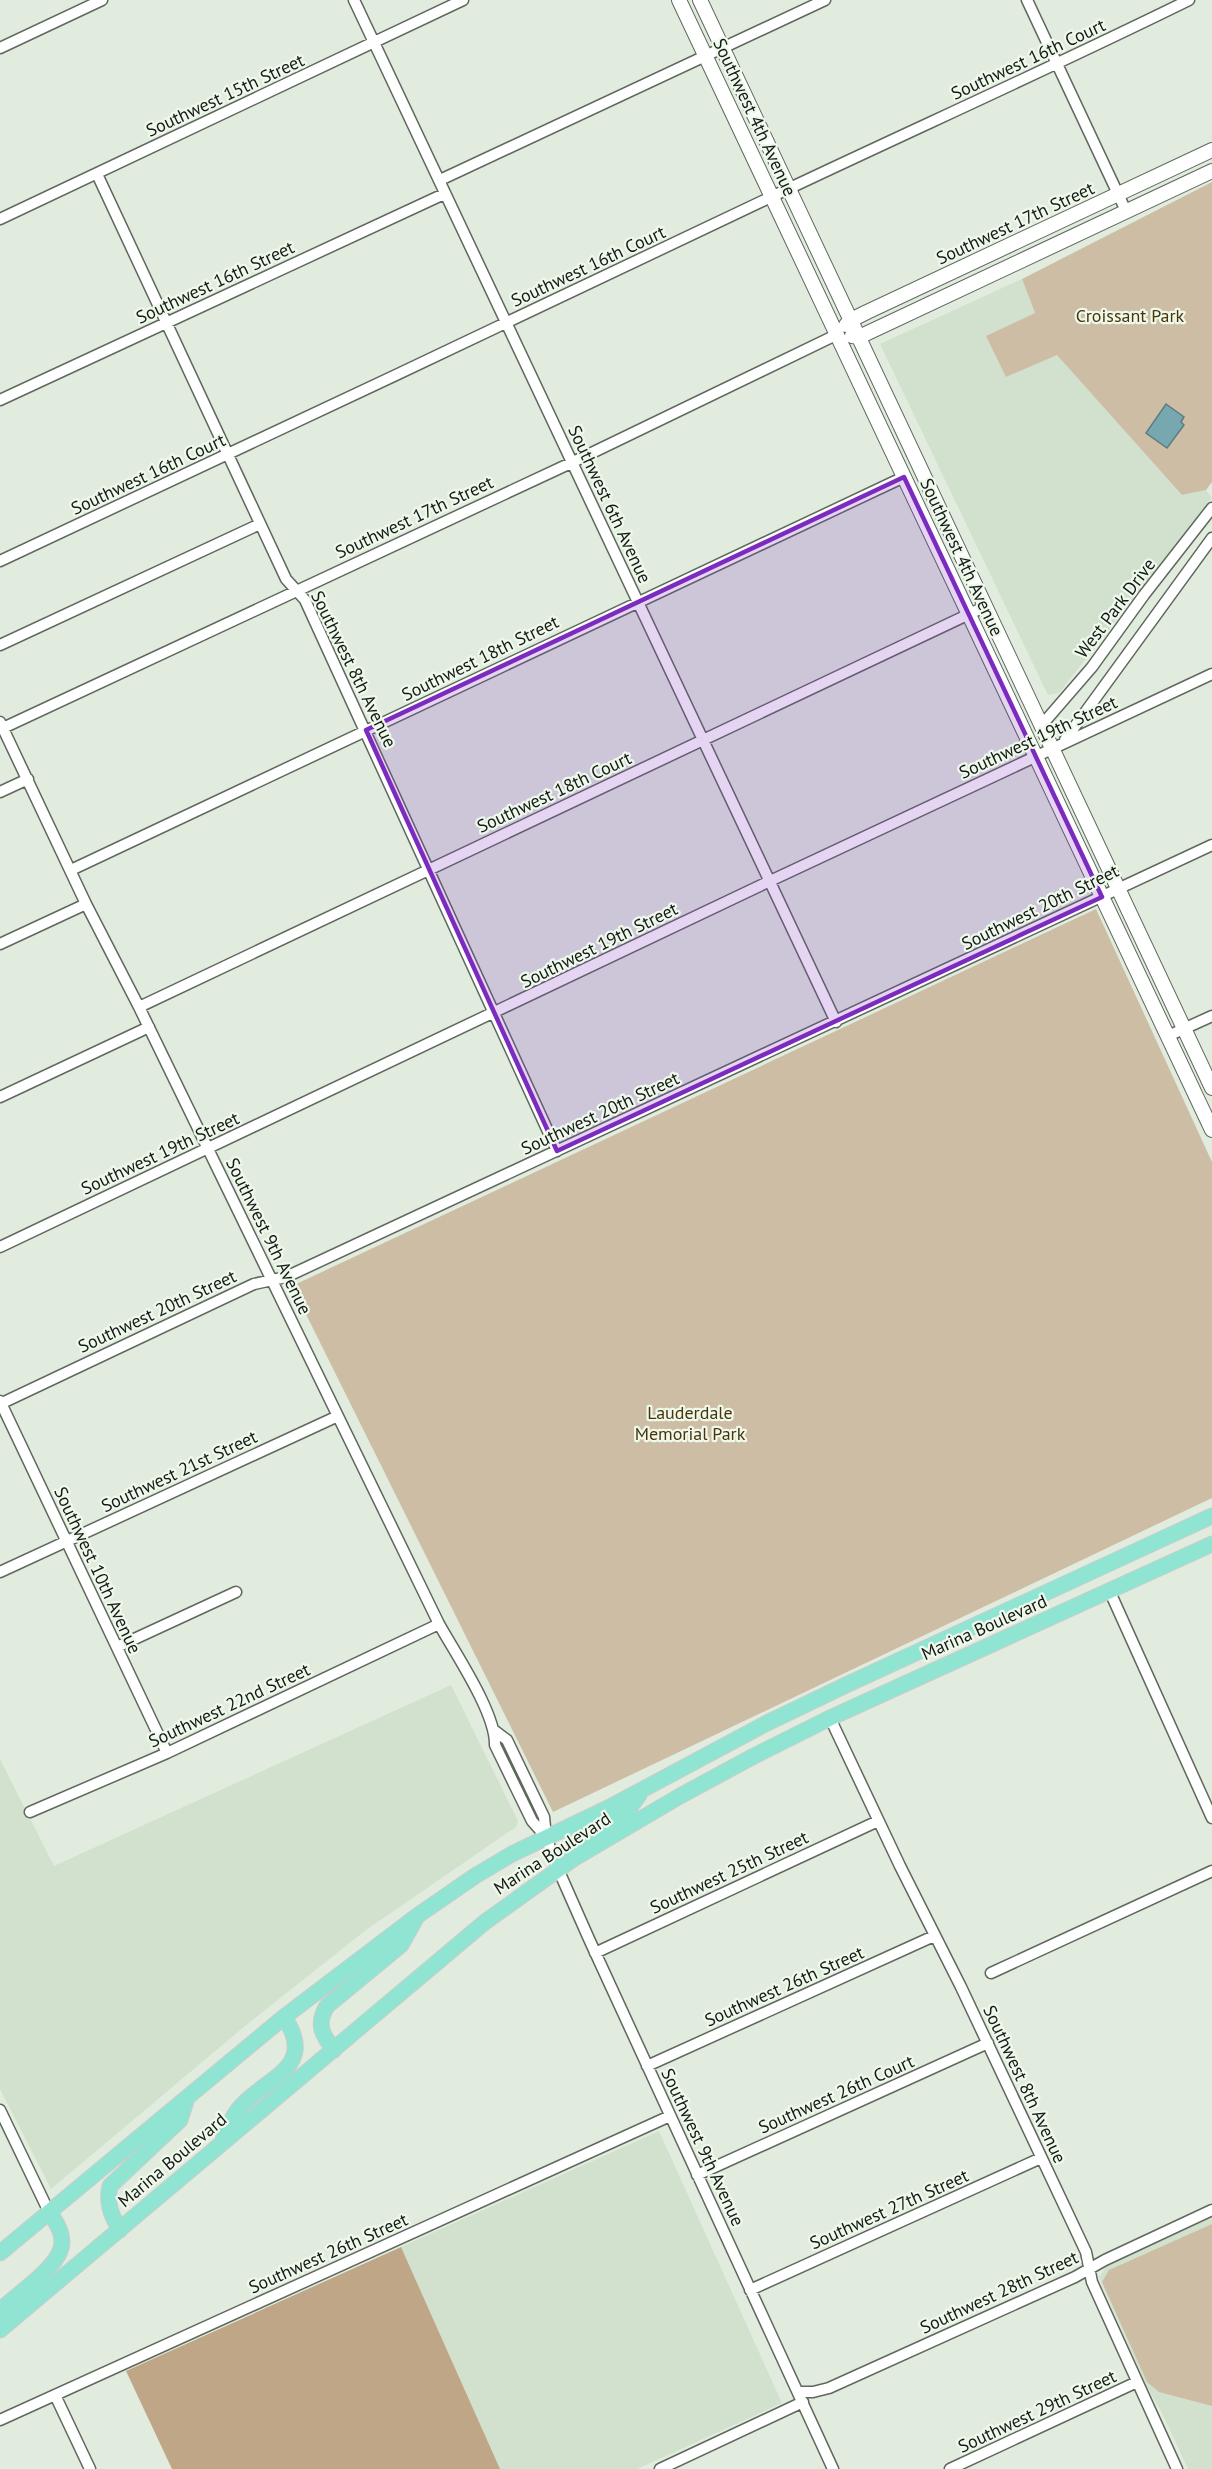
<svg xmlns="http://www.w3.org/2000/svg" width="1212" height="2469" viewBox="0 0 1212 2469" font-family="'PT Sans',sans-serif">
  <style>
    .built { fill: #d1e1ce }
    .green { fill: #cebda5 }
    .forest { fill: #bea686 }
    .water { fill: #78a8af; stroke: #5a7d81; stroke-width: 1.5 }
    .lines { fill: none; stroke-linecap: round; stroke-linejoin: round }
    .minor-casing { stroke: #5e685d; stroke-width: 13 }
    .secondary-casing { stroke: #5e685d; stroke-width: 16 }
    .primary-casing { stroke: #ccc; stroke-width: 17 }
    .minor { stroke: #fff; stroke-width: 10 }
    .secondary { stroke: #fff; stroke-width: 14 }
    .primary { stroke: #8fe5d1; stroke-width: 15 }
    .marked { fill: #7b2cbf; fill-opacity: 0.2; stroke: #7b2cbf; stroke-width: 4.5; stroke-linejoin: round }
    .labels { text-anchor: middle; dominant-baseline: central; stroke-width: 4.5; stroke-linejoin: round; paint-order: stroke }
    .street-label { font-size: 18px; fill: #151915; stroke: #eef9ec }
    .park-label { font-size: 18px; fill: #4b3308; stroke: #eef9ec }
  </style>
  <rect width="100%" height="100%" fill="#e1ecdf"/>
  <path class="built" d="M1022 279 1035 313 1006 377 1057 354 1182 495 1206 490 1212 498 1059 693 1048 695 880 344Z
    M451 1685 518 1821 516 1827 366 1930 245 2026 51 2189 0 2089V1759L54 1866Z
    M659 2131 782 2403 637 2469H500L401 2247Z
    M1212 2216V2469H1188L1162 2413 1145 2383 1099 2278 1105 2268 1112 2263Z"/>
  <path class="green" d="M1212 182V482L1206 490 1182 495 1057 355 1006 377 986 336 1035 313 1022 279Z
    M1096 909 1212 1162V1498L553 1812 292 1286Z
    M1212 2224V2406L1159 2392 1147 2382 1102 2282 1109 2270Z"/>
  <path class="forest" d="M401 2247 500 2469H172L126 2371Z"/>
  <path class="water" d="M1166 404 1184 417 1181 422 1184 425 1167 448 1146 433Z"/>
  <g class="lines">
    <defs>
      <path id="minor" d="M354 0 836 1022
        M1027 0 1126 211
        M0 48 102 0
        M97 174 286 579 305 600 557 1151
        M440 180 825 0
        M0 219 463 0
        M0 400 444 194
        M0 561C258 441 514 319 771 197 910 131 1051 68 1189 0
        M0 645 260 524
        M0 722 86 904 139 1007 439 1624C455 1653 496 1713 495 1745L532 1821 546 1837
        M1041 726 1092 667 1144 595 1212 508
        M3 728 573 462 838 334
        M1065 740 1212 538
        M0 792 28 779
        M71 870 904 477
        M0 944 86 904
        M139 1007 984 607
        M1168 1036 1212 1016
        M0 1097 149 1027
        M0 1247 770 881 1212 674
        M0 1401 167 1753
        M0 1404 254 1284 286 1277 1212 845
        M0 1572 338 1416
        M1110 1592 1212 1818
        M117 1647 236 1592
        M830 1718 900 1866 961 1987 1086 2252 1092 2282 1177 2469
        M495 1731 507 1740 544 1817 546 1837 558 1869 589 1939 833 2469
        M30 1812 167 1753 439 1624
        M595 1953 878 1821
        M991 1973 1212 1871
        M647 2066 934 1936
        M0 2110 49 2212
        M697 2175 988 2043
        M750 2290 1041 2158
        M798 2392H813L829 2388 1075 2277 1105 2260 1212 2210
        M55 2395 90 2469
        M0 2420 670 2116
        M660 2469 803 2402
        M950 2469 1137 2382"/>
      <path id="secondary" d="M679 0 1212 1130
        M700 0 1212 1088
        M846 325 851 320 867 312 1212 150
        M852 336 859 337 1212 171"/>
      <path id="primary" d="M558 1869 563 1852 569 1846 628 1810 639 1795
        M334 2050C322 2035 316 2024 327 2006L401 1945 416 1918
        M223 2140C227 2131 231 2119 237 2111 261 2078 320 2070 284 2017
        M120 2230C111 2215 106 2203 110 2186L180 2120 187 2098
        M0 2253 284 2017 417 1916 475 1876 512 1854 608 1808 767 1723 846 1685 1212 1516
        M0 2313 4 2307C18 2294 54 2269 60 2251 66 2237 57 2223 49 2212
        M0 2330 485 1922 573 1859 680 1796 754 1756 830 1718 1212 1544"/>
    </defs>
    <use href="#minor" class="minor-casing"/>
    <use href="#secondary" class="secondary-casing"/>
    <use href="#primary" class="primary-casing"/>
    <use href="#minor" class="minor"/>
    <use href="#secondary" class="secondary"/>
    <use href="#primary" class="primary"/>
  </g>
  <path class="marked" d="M904 477 1102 897 557 1151 366 730Z"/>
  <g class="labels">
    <g class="street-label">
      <text transform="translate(1028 59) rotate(-25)">Southwest 16th Court</text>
      <text transform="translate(225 95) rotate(-25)">Southwest 15th Street</text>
      <text transform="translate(755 117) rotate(65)">Southwest 4th Avenue</text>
      <text transform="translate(1015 223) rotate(-25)">Southwest 17th Street</text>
      <text transform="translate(588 266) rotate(-25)">Southwest 16th Court</text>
      <text transform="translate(215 282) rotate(-25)">Southwest 16th Street</text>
      <text transform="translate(148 474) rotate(-25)">Southwest 16th Court</text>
      <text transform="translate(610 504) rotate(65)">Southwest 6th Avenue</text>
      <text transform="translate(414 517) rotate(-25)">Southwest 17th Street</text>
      <text transform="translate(962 557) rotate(65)">Southwest 4th Avenue</text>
      <text transform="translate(1115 608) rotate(-53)">West Park Drive</text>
      <text transform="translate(480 658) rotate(-26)">Southwest 18th Street</text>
      <text transform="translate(354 669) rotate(64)">Southwest 8th Avenue</text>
      <text transform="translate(1038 737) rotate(-25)">Southwest 19th Street</text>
      <text transform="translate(554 792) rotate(-25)">Southwest 18th Court</text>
      <text transform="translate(1040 907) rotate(-26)">Southwest 20th Street</text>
      <text transform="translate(599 945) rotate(-26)">Southwest 19th Street</text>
      <text transform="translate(600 1113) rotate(-25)">Southwest 20th Street</text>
      <text transform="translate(160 1153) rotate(-25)">Southwest 19th Street</text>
      <text transform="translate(269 1236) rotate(64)">Southwest 9th Avenue</text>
      <text transform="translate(157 1311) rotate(-25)">Southwest 20th Street</text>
      <text transform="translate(179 1471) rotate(-25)">Southwest 21st Street</text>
      <text transform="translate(98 1570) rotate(65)">Southwest 10th Avenue</text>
      <text transform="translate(984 1627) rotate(-24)">Marina Boulevard</text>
      <text transform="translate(229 1705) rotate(-25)">Southwest 22nd Street</text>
      <text transform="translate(552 1853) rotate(-33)">Marina Boulevard</text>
      <text transform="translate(729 1872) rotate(-25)">Southwest 25th Street</text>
      <text transform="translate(784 1986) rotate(-24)">Southwest 26th Street</text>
      <text transform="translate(1025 2084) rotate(65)">Southwest 8th Avenue</text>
      <text transform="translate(836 2094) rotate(-24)">Southwest 26th Court</text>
      <text transform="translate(703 2147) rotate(65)">Southwest 9th Avenue</text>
      <text transform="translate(172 2160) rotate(-40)">Marina Boulevard</text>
      <text transform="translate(889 2209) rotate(-24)">Southwest 27th Street</text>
      <text transform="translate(328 2253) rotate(-24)">Southwest 26th Street</text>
      <text transform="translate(999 2292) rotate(-25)">Southwest 28th Street</text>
      <text transform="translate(1037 2411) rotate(-25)">Southwest 29th Street</text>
    </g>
    <g class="park-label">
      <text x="1130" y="315">Croissant Park</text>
      <text x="690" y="1412">Lauderdale<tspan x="690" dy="21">Memorial Park</tspan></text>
    </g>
  </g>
</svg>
